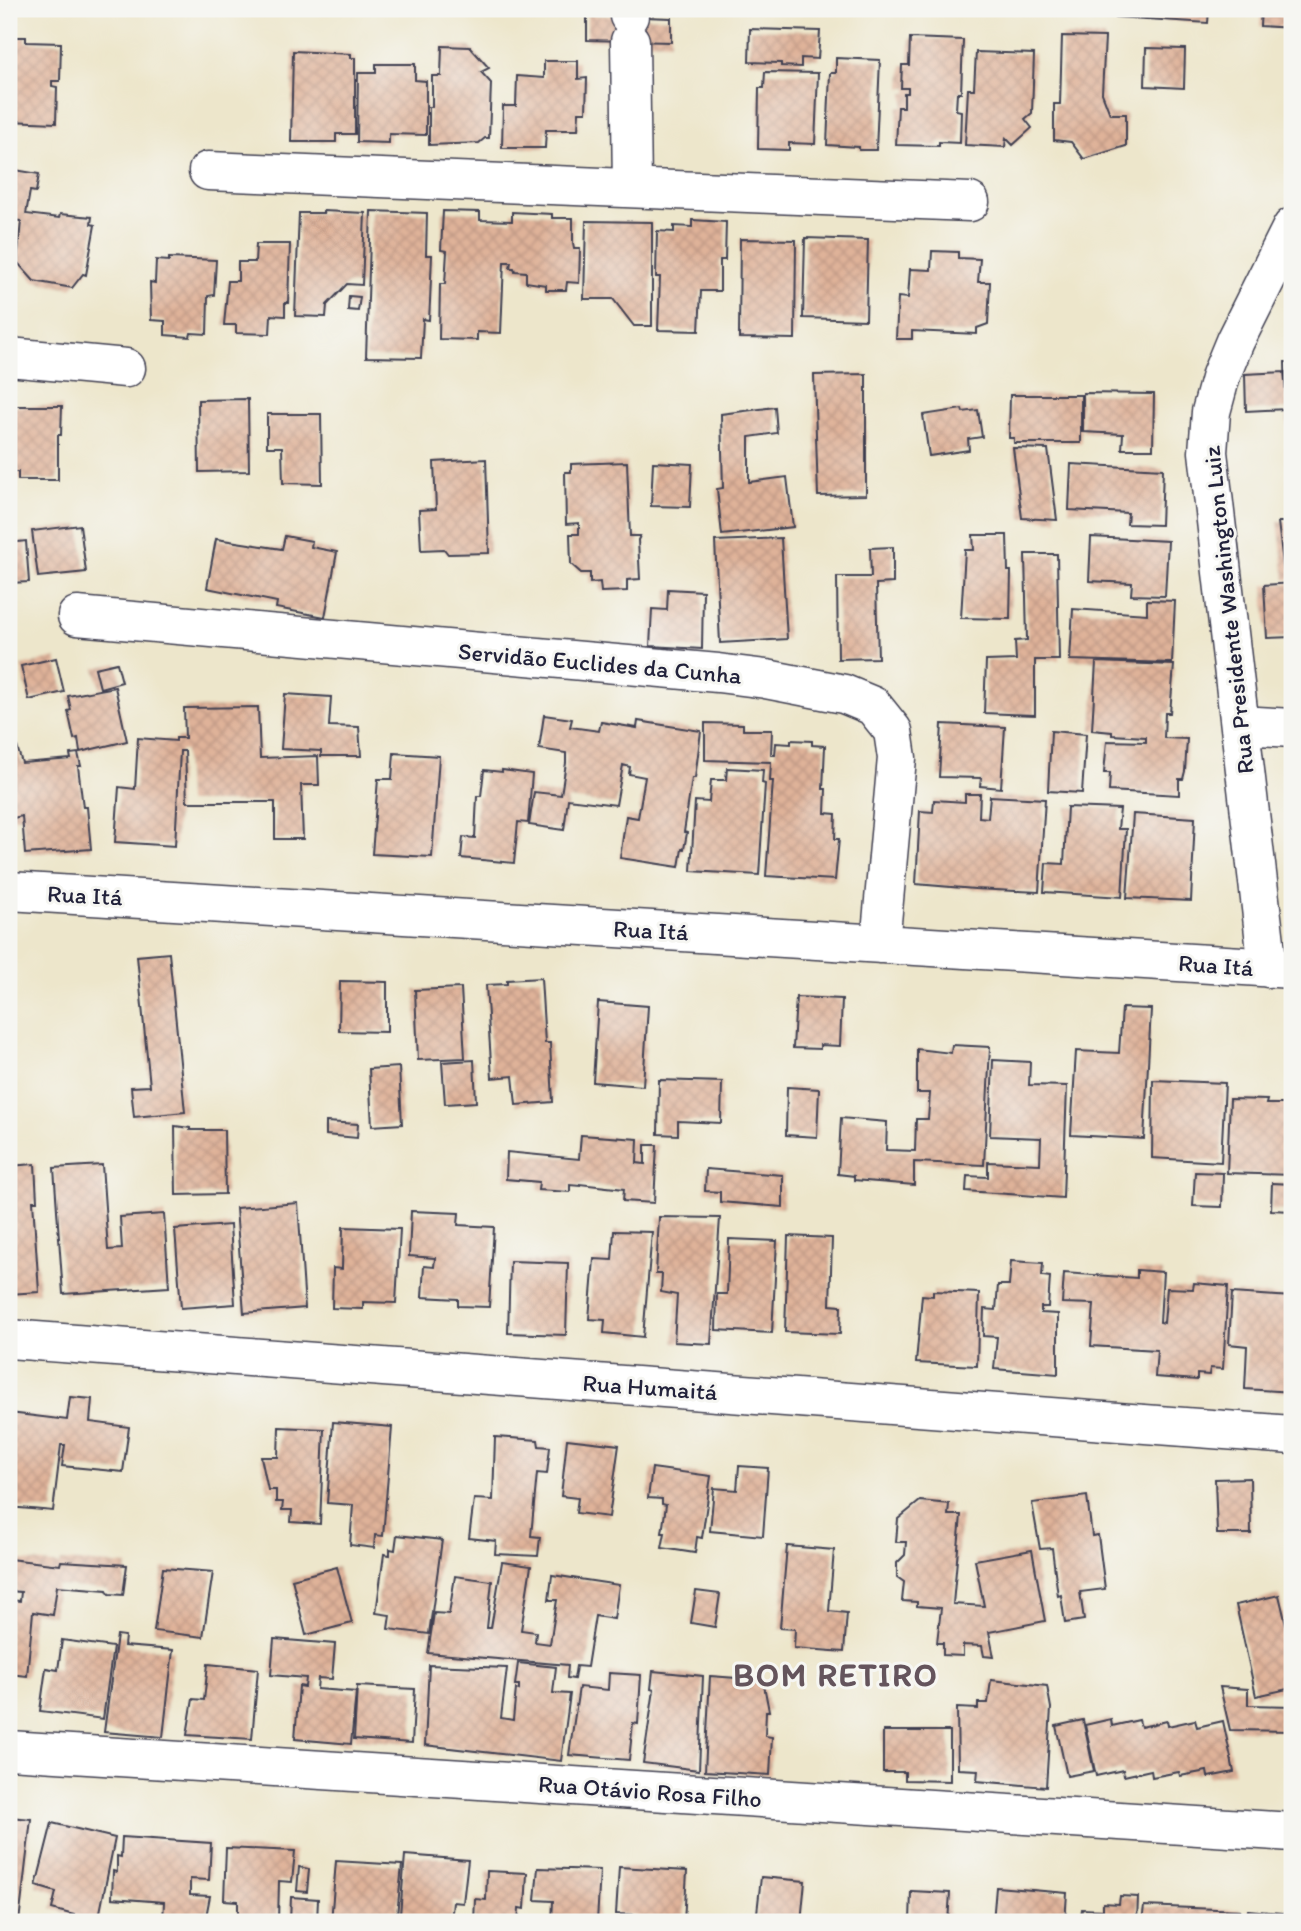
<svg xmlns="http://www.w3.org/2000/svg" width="1301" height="1931" viewBox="0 0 1301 1931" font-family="Itim,sans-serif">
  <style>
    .building { fill: url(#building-cross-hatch) }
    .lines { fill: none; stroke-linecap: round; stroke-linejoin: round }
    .street-casing { stroke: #403f51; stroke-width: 41 }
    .street { stroke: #fff; stroke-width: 38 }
    .labels { text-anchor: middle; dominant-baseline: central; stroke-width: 6; stroke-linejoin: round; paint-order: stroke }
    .street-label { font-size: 24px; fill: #22223b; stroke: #f6f6f2 }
    .district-label { font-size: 32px; font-weight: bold; letter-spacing: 2px; fill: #64545c; stroke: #f6f6f2 }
  </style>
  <defs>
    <pattern id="building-cross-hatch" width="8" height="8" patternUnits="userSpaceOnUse" patternTransform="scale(1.75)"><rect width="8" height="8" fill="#dfb299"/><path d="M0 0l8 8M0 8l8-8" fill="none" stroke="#bf9985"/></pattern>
  </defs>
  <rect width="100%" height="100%" fill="#f6f6f2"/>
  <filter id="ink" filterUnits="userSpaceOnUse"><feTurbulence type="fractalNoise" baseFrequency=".0143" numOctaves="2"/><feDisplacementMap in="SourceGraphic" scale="14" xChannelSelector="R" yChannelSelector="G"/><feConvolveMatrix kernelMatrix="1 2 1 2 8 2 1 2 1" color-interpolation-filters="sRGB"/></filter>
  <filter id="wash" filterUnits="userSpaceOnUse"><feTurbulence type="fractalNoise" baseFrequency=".00686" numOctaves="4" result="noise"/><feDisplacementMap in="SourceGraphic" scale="28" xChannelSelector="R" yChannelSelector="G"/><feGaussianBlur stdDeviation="1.57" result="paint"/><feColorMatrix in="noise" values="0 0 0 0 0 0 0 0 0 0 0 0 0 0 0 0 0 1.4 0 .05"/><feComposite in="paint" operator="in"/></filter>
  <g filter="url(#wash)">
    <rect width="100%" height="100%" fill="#ede6cb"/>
    <g id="blocks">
      <path class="building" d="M1022 9H1209L1208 23 1022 11Z
        M1261 9H1292V28L1260 26Z
        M587 15 671 18V42L587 40Z
        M750 29 820 31 818 59 801 58V67L781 66V63L749 62Z
        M1062 36 1105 37 1102 93 1110 114H1126V146L1084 159 1071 142 1054 140V104H1060Z
        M9 37H26V42L61 43 60 81H52V86L57 87 56 123 9 121Z
        M910 38 963 40 961 93H957L956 110 961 111 960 143 939 142V146L896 145 898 107H904V93H908V88H901L902 65H909Z
        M442 46 470 47 489 68 481 72 491 83 489 138H485L479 143 429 145V107H432V76H441Z
        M1146 48 1185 49 1184 88 1145 86Z
        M293 51 351 54V58H355V134H336V142H291Z
        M976 52 1034 54 1032 113 1025 119 1032 128 1013 145 1006 138 1005 147 965 145 968 89H974Z
        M836 58 880 60 876 150H859V147L827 145 830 73H836Z
        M544 61H578V79L587 78 586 112H579L578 130H546L545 148H502L503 106H516L517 76 544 78Z
        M376 64H415V80L426 81V135L389 134V143L357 142 358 73H376Z
        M765 72 818 73 815 144 789 143V150L758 149 759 88H764Z
        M9 161 17 162 15 170 39 174 36 192 30 191 26 214 59 218 60 214 92 217 91 224 95 225 86 275 83 274 72 288 34 281 17 262 21 221 9 220Z
        M323 211 365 213 362 285 347 284 327 305 326 317 295 316 299 213H323Z
        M371 211 427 213 426 255H432L430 301 429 320 423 319 421 358 366 357Z
        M443 211 480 212V220L512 221V212L552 214V218H573V243L574 248H580L579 283 567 282 566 290H546V285L526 282V272L515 271 514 268H510L511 262H504L501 333 477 332V340L439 339 440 284H445L447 251 441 250Z
        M692 220 726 222 725 260H720V291H701L699 331 658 330 660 277H656L657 231 674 232V226L692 227Z
        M586 221 652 222V326H634L613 299H584Z
        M805 238 868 240 866 320 803 318Z
        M740 239 796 240 795 339 739 338Z
        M256 244H290L288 303H285V316L271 315 270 334 236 333V325H224L228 281H238V262H255Z
        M932 251 958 252V258L980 259 978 282H990L988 324 977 328V334L912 331V339H896L898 297 908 298 910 269 931 270Z
        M169 258 216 260 214 295 208 296 207 334 191 333 190 337 165 335V321L151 320 150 282 155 283 156 260 169 261Z
        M349 296 360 297 358 311 348 310Z
        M1285 362H1292V426H1287V409L1246 411 1245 374 1284 372 1286 393Z
        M866 374V495L818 496 814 375Z
        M1083 393 1154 394 1153 449H1122L1123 434 1083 432Z
        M1010 395H1081V443H1014V438H1009Z
        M248 399 249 471 199 472 198 400Z
        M9 406H62L61 435H58V480H18V472H9Z
        M775 407 777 433 749 437V482L787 477 793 527 722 535 717 489 723 488 721 414Z
        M962 409 963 412 978 410 982 437 968 439 969 450 929 456 923 415Z
        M267 414H321L322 484 283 483 282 447H267Z
        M1013 448 1048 449 1057 520 1022 518Z
        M486 459 489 553 448 554 444 549 421 550 419 510 436 509 434 462Z
        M627 462 630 536H640L638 540 640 579 627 580V591L601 592 600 582 590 583V573H581L571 564 570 534H579V523L566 524 565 472H571V464Z
        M653 462 692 464 690 507 651 506Z
        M1071 464 1163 469 1161 525 1127 524 1128 513 1069 510Z
        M1278 522H1292V579L1285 580Z
        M80 525 86 572 38 577 32 531Z
        M973 535H1007L1008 571H1011L1010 619 961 618 965 550H974Z
        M285 536 312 541 311 547 337 552 325 617 276 608 277 602 207 588 216 539 282 549Z
        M1091 537 1168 541 1165 596 1131 595 1132 583 1089 581Z
        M781 538 787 639 720 643 715 541Z
        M26 541 29 582 9 583V543Z
        M893 547V583L876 584 878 658 838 659 837 577H871L870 548Z
        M1025 554H1057L1059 660H1035V715L984 713 986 661 1016 660 1015 641 1027 640Z
        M1292 583V637L1267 638 1264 585Z
        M668 589 703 591 702 649 650 646 652 609 667 610Z
        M1147 600 1175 601 1172 663 1070 660 1073 609 1147 614Z
        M56 658 64 692 29 700 21 666Z
        M1096 662 1174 665 1170 713H1165L1164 738 1187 739 1185 771 1183 779H1179V795L1109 791 1110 773H1104L1107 741 1146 742V737L1112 735V732L1092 730Z
        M117 663 122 682 100 688 95 668Z
        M115 687 127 741 80 752 78 738 74 739 68 711 71 710 68 696Z
        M285 694 331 697 329 726 359 727 361 756H321V751L281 749Z
        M258 707 260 758 318 756 319 785H301L303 839H275V802H187L185 751H180L175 846 115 842 119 787 135 789 138 738 176 741V738H185L184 708Z
        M544 715 572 719 570 727 599 731 601 722 637 728 638 721 701 731 695 778H692L684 832 687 833 684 849H682L679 867 620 858 626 816 638 818 645 777 629 774 630 767 623 765 616 805 568 799 564 830 529 825 534 792 561 795 566 763V753L539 749Z
        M9 720 22 763 71 759 70 754 78 753 81 766H78L83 807H87L91 849 25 854 22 816 9 819Z
        M705 723 743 724V730H772L771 755H775L776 743 791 744V740L812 741V745L825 746 823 789H826L825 813 836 814 835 839H839L835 880 766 876 773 781H770L771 762 705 760Z
        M942 724 1005 727 1001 788 980 786 981 778 939 777Z
        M1051 731 1086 734 1082 793 1048 791Z
        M394 753 439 756 432 857 372 854 378 779H392Z
        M727 768 763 770 762 783 765 784 759 875 691 871 695 801 709 802 711 780H726Z
        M484 770 502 772V770L532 774 528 823 518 822 514 863 461 858 463 837 475 838 477 796H481Z
        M965 794H980L979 817 988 818 990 796 1045 799 1039 892 975 889 916 884 920 811 933 812 934 800 965 802Z
        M1067 807 1120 809 1118 829H1126L1122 897 1044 892 1046 863 1064 864Z
        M1133 814 1195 818 1191 901 1127 898Z
        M169 953 185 1112 134 1117 131 1087 150 1086 137 956Z
        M541 978 545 1043H550L553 1102 516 1105 513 1076 492 1078 486 985 507 984V980Z
        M340 981 387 982V1032L339 1031Z
        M461 988 465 1058 418 1060 415 990Z
        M796 997 842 999 840 1046 820 1045V1049L793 1048Z
        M598 1002 648 1006 643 1086 593 1082Z
        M1122 1008 1151 1009 1144 1139 1071 1135 1076 1051 1119 1053Z
        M952 1045 990 1047 984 1165 914 1162V1185L854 1180V1176L838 1174 841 1118 887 1122 886 1150 915 1151 916 1119H928L930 1093H917V1049L951 1053Z
        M474 1060 476 1102 445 1104 442 1062Z
        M993 1060 1030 1062 1029 1085 1067 1086 1063 1198 966 1191 967 1176 988 1177V1162L1040 1164 1041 1138 990 1136Z
        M399 1067 402 1124 372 1126 369 1069Z
        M659 1080 722 1082 721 1123 678 1121V1135L658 1134Z
        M1153 1080 1225 1083 1221 1162 1152 1158Z
        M787 1087 819 1089 817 1137 786 1135Z
        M1230 1099 1267 1100 1266 1104H1292V1175L1227 1173Z
        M326 1122 358 1124 357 1138 326 1135Z
        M175 1126 190 1128V1130H224L225 1194 176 1195Z
        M581 1135 638 1139 637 1163 645 1164V1145H657L654 1203 623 1201 624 1189 580 1184V1186L570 1185V1192L538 1190 539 1182 506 1179 507 1152 579 1159Z
        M35 1164 37 1201H33L39 1292 9 1294V1166Z
        M102 1165 108 1250 122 1249 120 1217 164 1214 169 1287 63 1294 54 1168Z
        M706 1169 783 1175V1207L720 1202V1192L705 1191Z
        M1195 1172 1223 1173 1222 1207 1193 1206Z
        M1272 1183 1292 1184V1211L1271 1210Z
        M298 1203 305 1308 244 1313 236 1208Z
        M411 1211 459 1213 458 1225 494 1227 489 1307 458 1306V1299L422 1297 424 1266 434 1267 435 1258 409 1256Z
        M659 1217 720 1218 711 1344 674 1342 677 1295 661 1292 662 1274H656Z
        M230 1225 235 1304 181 1308 175 1229Z
        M343 1227 400 1229 396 1303 363 1302V1309L332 1308 333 1268 342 1269Z
        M614 1231 652 1232 643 1337 604 1333 605 1320 589 1319 594 1259 612 1260Z
        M788 1236 832 1238 830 1305 841 1306 840 1334 785 1332Z
        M729 1239 777 1241 772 1333 716 1330 717 1294H727Z
        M510 1261 568 1263 566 1335 508 1333Z
        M1011 1261 1043 1263 1042 1276 1050 1277 1048 1307H1041V1313L1058 1314V1374L994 1369 997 1337 983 1336 984 1309 996 1310 998 1285H1009Z
        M1137 1270 1163 1272 1160 1322 1164 1323 1167 1288 1193 1289 1194 1283 1228 1286 1223 1369 1210 1368 1209 1375 1197 1374V1380L1155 1377 1157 1350 1091 1346 1094 1304 1062 1303 1064 1273 1137 1278Z
        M933 1291 979 1293 977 1366 916 1363 922 1295 933 1296Z
        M1232 1293 1292 1297V1392L1245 1389 1247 1346 1229 1344Z
        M70 1397 92 1399 90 1422 129 1427 123 1472 62 1466 65 1445H61L53 1511 9 1507V1413L67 1420Z
        M333 1422 392 1427 383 1536 375 1535 374 1548 350 1545 353 1505 327 1503Z
        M279 1427 324 1429 320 1524 291 1522 292 1510H282L283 1502H276V1490H268L261 1457H278Z
        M495 1437 538 1440 539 1446 550 1447 547 1474 537 1473 531 1536 540 1537 538 1556 495 1554 496 1541 469 1538 474 1499 493 1500Z
        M567 1439 619 1445 609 1517 576 1513 578 1498 561 1496Z
        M739 1466 768 1468 763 1536 710 1531 714 1488 737 1490Z
        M652 1468 711 1476 702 1538 697 1537 695 1553 662 1548 665 1533H662L666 1505 662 1504V1499L648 1498Z
        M1250 1478 1251 1534H1217L1215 1479Z
        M1087 1496 1092 1536 1098 1535 1105 1589 1080 1592 1084 1620 1065 1623 1061 1595 1058 1596 1052 1548 1040 1549 1032 1503Z
        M920 1501 949 1504 948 1515H961L953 1604 984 1606 975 1560 1032 1550 1045 1621 989 1632 994 1657 984 1656 982 1646 963 1645V1656L943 1655V1643H937L941 1608 917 1606V1602L902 1601 904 1582 897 1577V1563L905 1555 906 1542H896L898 1519Z
        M397 1535 442 1540 429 1634 388 1629 390 1615 376 1613 384 1554 390 1555V1549L395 1550Z
        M787 1546 834 1550 829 1611 847 1613 844 1652 794 1648 795 1629 780 1628Z
        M9 1559 60 1565 61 1561 127 1565 123 1595 109 1594 107 1590 57 1586 53 1615 33 1612 27 1676 9 1674V1600L20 1601 21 1592 9 1591Z
        M502 1562 531 1566 521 1630 536 1632 535 1642 550 1644 557 1600H549L552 1575 619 1585 614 1619 595 1616 587 1667 576 1666 574 1679 567 1678 568 1665 428 1653 434 1613 449 1614 455 1576 492 1581 487 1628H491Z
        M337 1567 352 1623 306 1635 292 1579Z
        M163 1568 213 1572 203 1637 154 1631Z
        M696 1591 720 1594 715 1627 691 1623Z
        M1279 1595 1291 1645 1287 1646 1288 1652 1292 1651V1688L1256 1696 1236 1605Z
        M117 1635 125 1636 124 1646 173 1650 163 1737 104 1732Z
        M274 1639 335 1644 332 1679 318 1678 317 1689 356 1692 351 1744 295 1739 299 1686 305 1687 306 1678 271 1675Z
        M62 1640 113 1647 103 1719 40 1711 46 1668 58 1670Z
        M518 1663 556 1667 553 1693 570 1694 561 1761 425 1745 429 1665 507 1668 501 1718 513 1720 516 1689 519 1690V1685H515Z
        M208 1664 258 1669 252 1739 187 1735 193 1699 204 1700Z
        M653 1671 703 1676 699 1770 643 1763 654 1690 651 1689Z
        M609 1673 641 1675 638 1724 633 1723 629 1760 569 1755 579 1687 608 1690Z
        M710 1676 763 1680 769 1711H766L765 1736 772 1737 770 1775 705 1771Z
        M991 1680 1047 1686 1051 1708 1046 1787 977 1781 978 1770 958 1769 957 1708 978 1709V1703H988Z
        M357 1686 415 1689 412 1743 354 1739Z
        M1220 1687 1248 1689V1705L1292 1706V1731L1230 1730Z
        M1111 1719 1112 1726 1139 1720 1141 1727 1167 1721 1168 1726 1195 1720 1197 1727 1223 1721 1234 1772 1208 1777 1207 1771 1180 1776 1179 1772 1152 1777 1151 1770 1124 1776 1123 1770 1096 1776 1085 1725Z
        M1083 1720 1094 1771 1067 1776 1056 1726Z
        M883 1731H950V1781L905 1780V1772H883Z
        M9 1817 31 1819 19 1922H9Z
        M52 1823 115 1838 98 1922H72L74 1915 52 1909 56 1892 36 1886Z
        M122 1837 211 1843 209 1880 190 1879V1895L210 1896 205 1922H163L164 1902 112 1898 113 1871 117 1872V1856L121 1857Z
        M226 1848 295 1851 292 1882 279 1881 278 1922H238V1901L224 1900Z
        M405 1855 468 1860 463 1903 453 1902 451 1922H331L336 1861 402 1865 397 1915H400Z
        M299 1867 309 1869 307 1892 297 1891Z
        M619 1867 687 1871 684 1922H634L635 1915 616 1914Z
        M538 1868 600 1870 597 1922H552L553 1901 535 1900Z
        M487 1871 527 1873 525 1909 519 1908 518 1922H474L475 1899 486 1900Z
        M761 1877 805 1881 801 1922H756Z
        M996 1887 1067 1893 1065 1922H993Z
        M911 1891 950 1893 948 1922H910Z
        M1120 1896 1138 1897 1137 1922H1080L1082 1909 1103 1910V1903L1119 1904Z
        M291 1897 318 1899 317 1922H290Z
        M1144 1906 1240 1910 1239 1922H1142Z
        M1248 1910 1292 1914V1922H1247Z"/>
    </g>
  </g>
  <g filter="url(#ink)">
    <use href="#blocks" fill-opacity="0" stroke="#403f51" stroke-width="2"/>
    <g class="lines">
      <defs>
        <path id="street" d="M629 9V16
          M630 41 632 188
          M208 171 970 202
          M9 357 126 368
          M77 616 718 673 766 679 844 694 873 706 893 731 897 758 880 944
          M1240 725 1292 728
          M9 891 1292 969
          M1268 968 1208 452 1211 412 1221 375 1235 341 1292 227
          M9 1339 1292 1435
          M9 1750 1292 1832"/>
      </defs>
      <use href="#street" class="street-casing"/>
      <use href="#street" class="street"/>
    </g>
  </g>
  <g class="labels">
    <g class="street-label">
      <text transform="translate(1228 610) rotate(-96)">Rua Presidente Washington Luiz</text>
      <text transform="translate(600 663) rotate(5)">Servidão Euclides da Cunha</text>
      <text transform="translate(85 895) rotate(3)">Rua Itá</text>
      <text transform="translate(651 930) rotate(3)">Rua Itá</text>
      <text transform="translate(1216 965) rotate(4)">Rua Itá</text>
      <text transform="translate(650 1387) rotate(4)">Rua Humaitá</text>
      <text transform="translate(650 1791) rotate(4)">Rua Otávio Rosa Filho</text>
    </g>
    <g class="district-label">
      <text x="836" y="1675">BOM RETIRO</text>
    </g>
  </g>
  <rect width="1301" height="1931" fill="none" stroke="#f6f6f2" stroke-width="35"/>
</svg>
